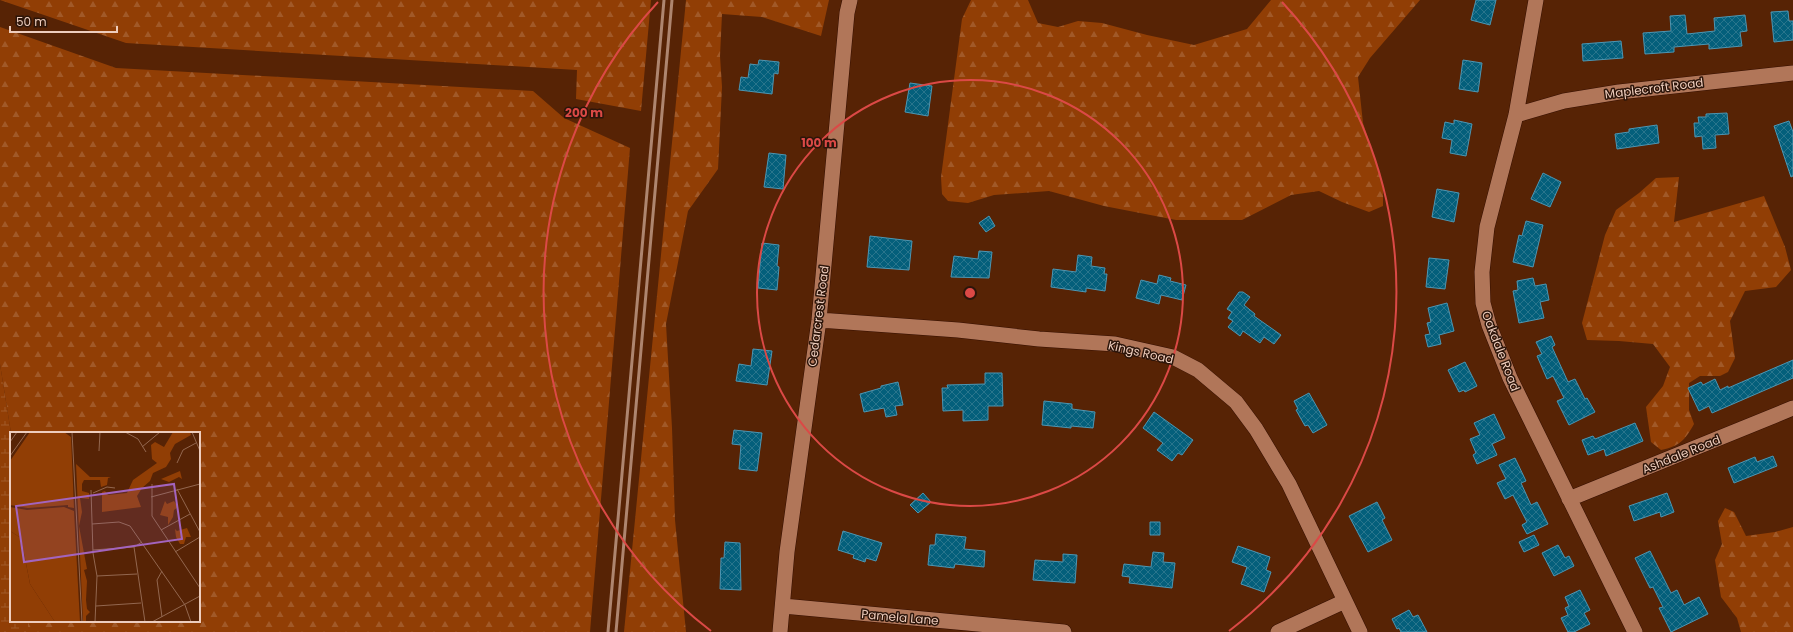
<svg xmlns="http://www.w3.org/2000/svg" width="1793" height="632" viewBox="0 0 1793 632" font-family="Poppins,sans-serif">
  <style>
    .forest { fill: url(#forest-firs) }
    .wetland { fill: url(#wetland-marsh) }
    .building { fill: url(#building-cross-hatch); stroke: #4c96b3 }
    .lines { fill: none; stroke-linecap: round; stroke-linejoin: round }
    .minor-casing { stroke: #350f00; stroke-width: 16 }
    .minor { stroke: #b17659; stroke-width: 15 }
    .rail { stroke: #ae856f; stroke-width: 3 }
    .ring { fill: none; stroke: #db4946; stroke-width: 2 }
    .labels { text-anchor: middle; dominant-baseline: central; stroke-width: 3; stroke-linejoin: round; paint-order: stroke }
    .street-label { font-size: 12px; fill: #eecdbd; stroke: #2c150a }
    .inset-road { fill: none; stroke: #93674f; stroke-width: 1 }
    .view { fill: #a364be; fill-opacity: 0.15; stroke: #a364be; stroke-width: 2 }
    .inset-edge { fill: none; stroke: #eecdbd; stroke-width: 2 }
    .centre { fill: #db4946; stroke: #2c150a; stroke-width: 2 }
    .ring-label { font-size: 12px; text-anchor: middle; font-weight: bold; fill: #db4946; stroke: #2c150a; stroke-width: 3; stroke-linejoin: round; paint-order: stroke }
  </style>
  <defs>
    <pattern id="forest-firs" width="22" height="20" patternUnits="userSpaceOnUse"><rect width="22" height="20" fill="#913e05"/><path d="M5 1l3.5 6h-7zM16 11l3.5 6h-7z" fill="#a15928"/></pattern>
    <pattern id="wetland-marsh" width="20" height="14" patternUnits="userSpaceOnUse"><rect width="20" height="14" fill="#913e05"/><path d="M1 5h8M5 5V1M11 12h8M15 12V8" fill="none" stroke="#a15928"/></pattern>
    <pattern id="building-cross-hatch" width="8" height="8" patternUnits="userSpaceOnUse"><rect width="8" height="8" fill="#045f7b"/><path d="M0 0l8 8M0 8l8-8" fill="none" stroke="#29758c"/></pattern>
  </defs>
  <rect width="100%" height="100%" fill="#572305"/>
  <path class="forest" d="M0 0H651L641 111 576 99 577 70 126 43Z
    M686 0H829L821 36 762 17 722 14 720 56 722 87 718 169 688 211 666 324 672 428 675 520 686 632H624Z
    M971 0H1028L1038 23 1058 27 1078 21 1102 23 1147 35 1194 45 1247 29 1271 0H1420L1370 58 1358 77 1363 123 1383 184V206L1369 212 1342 202 1319 191 1291 195 1242 220H1176L1104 206 1049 191 994 195 968 203 948 201 942 194 941 177 962 19Z
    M0 27 116 68 533 91 564 118 630 148 590 632H28V621H199V433H11L0 364Z
    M1679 177 1674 222 1764 196 1785 247 1791 270 1776 287 1745 291 1730 321 1735 358 1728 372 1720 376H1700L1689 383V410L1694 424C1685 440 1680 446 1661 450L1651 442 1646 407 1663 386 1670 367 1653 344 1619 341 1587 340 1582 323 1605 235 1616 210 1639 193 1656 178Z
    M1725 508 1734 512 1746 536 1775 532 1793 527V632H1741L1737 618 1721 597 1715 560 1722 544 1718 521Z"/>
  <path class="wetland" d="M0 364 11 433V621H28V632H0Z"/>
  <path class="building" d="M1476 0H1496L1490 25 1471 20Z
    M1788 11 1789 21H1793V40L1774 42 1771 12Z
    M1685 15 1687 34 1715 31 1714 18 1745 15 1747 31 1740 32 1742 46 1709 49V44L1674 47V52L1645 54 1643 33 1671 31 1670 16Z
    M1621 41 1623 58 1583 61 1582 44Z
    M759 60 779 62 778 74 774 73 772 94 739 90 741 77 748 78 750 64 758 65Z
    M1463 60 1482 63 1478 92 1459 89Z
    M910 83 932 86 928 116 905 112Z
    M1727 113 1729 134 1715 135 1716 148 1703 149 1702 136 1695 137 1694 123H1699L1698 117H1706V114Z
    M1454 120 1472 124 1466 156 1450 153 1452 140 1442 138 1445 122 1454 124Z
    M1789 121 1793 132V176L1791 177 1774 126Z
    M1657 125 1659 143 1617 149 1615 134 1629 132V129Z
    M769 153 786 155 783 189 764 187Z
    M1543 173 1561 182 1550 207 1531 199Z
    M1437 189 1459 193 1454 222 1432 217Z
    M989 216 995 226 986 232 979 223Z
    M1526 221 1543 225 1533 267 1513 262 1519 235 1522 236Z
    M870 236 912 241 909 270 867 267Z
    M762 243 779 245 777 266 779 267 777 290 758 288Z
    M979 251 992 252 989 278 951 277 954 256 978 259Z
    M1078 255 1092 257 1091 266 1105 268 1104 274H1107L1105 291 1086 288V292L1051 287 1053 269 1076 272Z
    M1429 258 1449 260 1445 289 1426 287Z
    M1159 275 1171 278 1170 281 1186 285 1182 300 1161 295 1159 304 1136 298 1141 280 1157 284Z
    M1533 278 1535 286 1546 284 1549 300 1540 302 1544 318 1519 323 1513 291 1518 290 1517 281Z
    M1239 292H1243L1250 297 1244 305 1255 314 1254 316 1281 335 1274 344 1264 337 1260 343 1243 331 1240 336 1228 327 1233 321 1228 318 1232 312 1227 309Z
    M1447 303 1454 331 1439 335 1441 344 1428 347 1425 335 1430 334 1427 323 1431 322 1428 308Z
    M1551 336 1555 345 1552 347 1568 382 1575 379 1585 399 1587 398 1595 412 1569 425 1557 401 1564 398 1553 376 1547 379 1537 356 1542 354 1536 342Z
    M753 349 772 351 767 385 736 381 739 364 751 366Z
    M1793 360V378L1712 413 1709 406 1699 411 1688 388 1701 382 1703 385 1715 379 1720 390 1728 386V388Z
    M1465 362 1477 386 1465 392 1464 390 1459 392 1448 370Z
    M985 373H1002L1003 406H988V420L963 421V410L943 411 942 388H948L947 385 985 384Z
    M898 382 903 405 895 406 897 415 886 417 884 408 864 412 860 394 881 388V386Z
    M1309 393 1327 425 1313 433 1308 425 1305 426 1296 410 1298 409 1294 401Z
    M1044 401 1072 404V409L1095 412 1093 428 1071 426V428L1042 425Z
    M1154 412 1193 440 1182 455 1178 453 1172 461 1157 450 1163 443 1143 428Z
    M1494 414 1505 438 1492 444 1497 455 1477 464 1473 455 1476 453 1470 439 1480 435 1474 423Z
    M1635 423 1643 441 1606 456 1604 449 1588 455 1582 440 1593 436 1595 439Z
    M734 430 762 433 757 471 739 469 741 445 732 444Z
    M1773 456 1777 466 1734 483 1728 468 1755 457 1757 462Z
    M1515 458 1526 481 1521 483 1531 505 1537 502 1548 524 1527 534 1522 525 1527 522 1513 495 1505 499 1497 483 1506 479 1499 465Z
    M923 493 931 502 918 513 910 505Z
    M1667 493 1674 512 1661 517 1660 512 1634 521 1629 506Z
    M1377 502 1385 518 1382 520 1392 540 1368 552 1349 516Z
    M1150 522H1160V535H1150Z
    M843 531 882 543 876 561 866 558 865 562 853 558 854 555 838 550Z
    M936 534 966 537 964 549 985 551 984 567 955 564 954 568 928 565 930 545H935Z
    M1534 535 1539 545 1524 552 1519 542Z
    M725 542 740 543 741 590 720 589 721 558H724Z
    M1558 545 1565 558 1569 556 1574 566 1554 576 1542 553Z
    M1238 546 1270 557 1266 570 1271 572 1264 592 1241 584 1247 567 1232 562Z
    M1650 551 1671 593 1677 590 1684 605 1699 597 1708 614 1671 632 1659 608 1663 607 1653 587 1650 588 1635 558Z
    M1153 552 1164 553 1163 562 1175 563 1172 588 1129 583 1130 577 1122 576 1124 564 1151 567Z
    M1063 554 1077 555 1075 583 1033 580 1035 560 1063 562Z
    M1580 590 1590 610 1584 613 1590 624 1574 632H1568L1561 618 1568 615 1565 608 1569 606 1565 597Z
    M1409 610 1413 617 1418 615 1427 632H1401L1399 628 1397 629 1392 619Z"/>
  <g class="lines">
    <defs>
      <path id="minor" d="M1536 0 1516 115 1487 227 1482 272 1483 303 1489 325 1510 378 1635 632
        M1516 115 1564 101 1619 92 1793 73
        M819 320 958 330 1039 339 1115 344 1173 357 1198 370 1236 402 1256 429 1289 484 1360 632
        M1569 499 1793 408
        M783 606 1064 632
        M780 632 787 552 819 320 847 13 850 0
        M1278 632 1345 601"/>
    </defs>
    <use href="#minor" class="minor-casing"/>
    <use href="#minor" class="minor"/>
    <path class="rail" d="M608 632 664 0
      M616 632 672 0"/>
  </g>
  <g class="ring">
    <circle cx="970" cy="293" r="213"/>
    <path d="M711 631A426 426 0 0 1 658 2M1282 2A426 426 0 0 1 1229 631"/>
  </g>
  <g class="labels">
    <g class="street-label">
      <text transform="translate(1654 88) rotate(-7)">Maplecroft Road</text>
      <text transform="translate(818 316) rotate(-83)">Cedarcrest Road</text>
      <text transform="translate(1501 351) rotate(69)">Oakdale Road</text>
      <text transform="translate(1141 352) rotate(13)">Kings Road</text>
      <text transform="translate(1681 454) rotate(-22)">Ashdale Road</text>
      <text transform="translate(900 617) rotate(5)">Pamela Lane</text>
    </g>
  </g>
  <g transform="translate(10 432)">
    <rect width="190" height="190" fill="#572305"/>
    <path d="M20 0H54L61 5 64 76 58 75V73L18 76 0 73V29ZM163 0H180L181 3 165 12 160 21 161 27 156 35 143 41 140 49 132 56 127 64 131 75 92 80V60L95 59 98 63 117 61 123 48 147 31 142 27 141 13 145 10 154 15ZM66 32 80 45H101L98 46 97 53 91 55 90 48H74L72 52V59L79 61V67L70 66 72 80 69 94 77 137 74 138 77 149 76 168 77 177 80 180 76 184V190H73ZM170 39 172 47 169 45 159 50 151 47ZM155 69 157 72 164 69 168 75 164 78 163 85 158 93V85L150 83ZM0 75 17 78 54 75 64 79 70 190H45L20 152 11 106 0 99ZM177 96 181 105H176L174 112H170L166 105 165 97 167 99Z" fill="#913e05"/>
    <path d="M0 99 11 106 20 152 45 190H0Z" fill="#913e05"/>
    <path class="inset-road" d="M62 0 72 190M115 0 128 7 136 20M182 0 190 19M0 10 7 0M132 15 150 0M89 19 90 0M0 24 17 0M167 31 173 18 186 11M142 52V84L190 156M167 57 190 100M81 58 83 121 87 144 85 190M83 61 97 55 105 56M141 65 190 52M82 92 109 90 120 94 175 173 181 190M151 98 180 82M132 110 124 115 135 190M83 118 124 115M165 120 190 105M152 139 147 148 152 185M87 144 127 142M86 174 131 171M142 190 190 164"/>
    <path class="view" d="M164 52 172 107 14 130 6 74Z"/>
    <rect width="190" height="190" class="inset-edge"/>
  </g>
  <circle cx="970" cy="293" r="6" class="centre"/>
  <g class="ring-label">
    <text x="584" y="117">200 m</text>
    <text x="819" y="147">100 m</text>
  </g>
  <path d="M10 26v6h107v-6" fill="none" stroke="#eecdbd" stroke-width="2"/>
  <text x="16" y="26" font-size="12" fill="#eecdbd" stroke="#2c150a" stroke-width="3" paint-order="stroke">50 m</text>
</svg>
